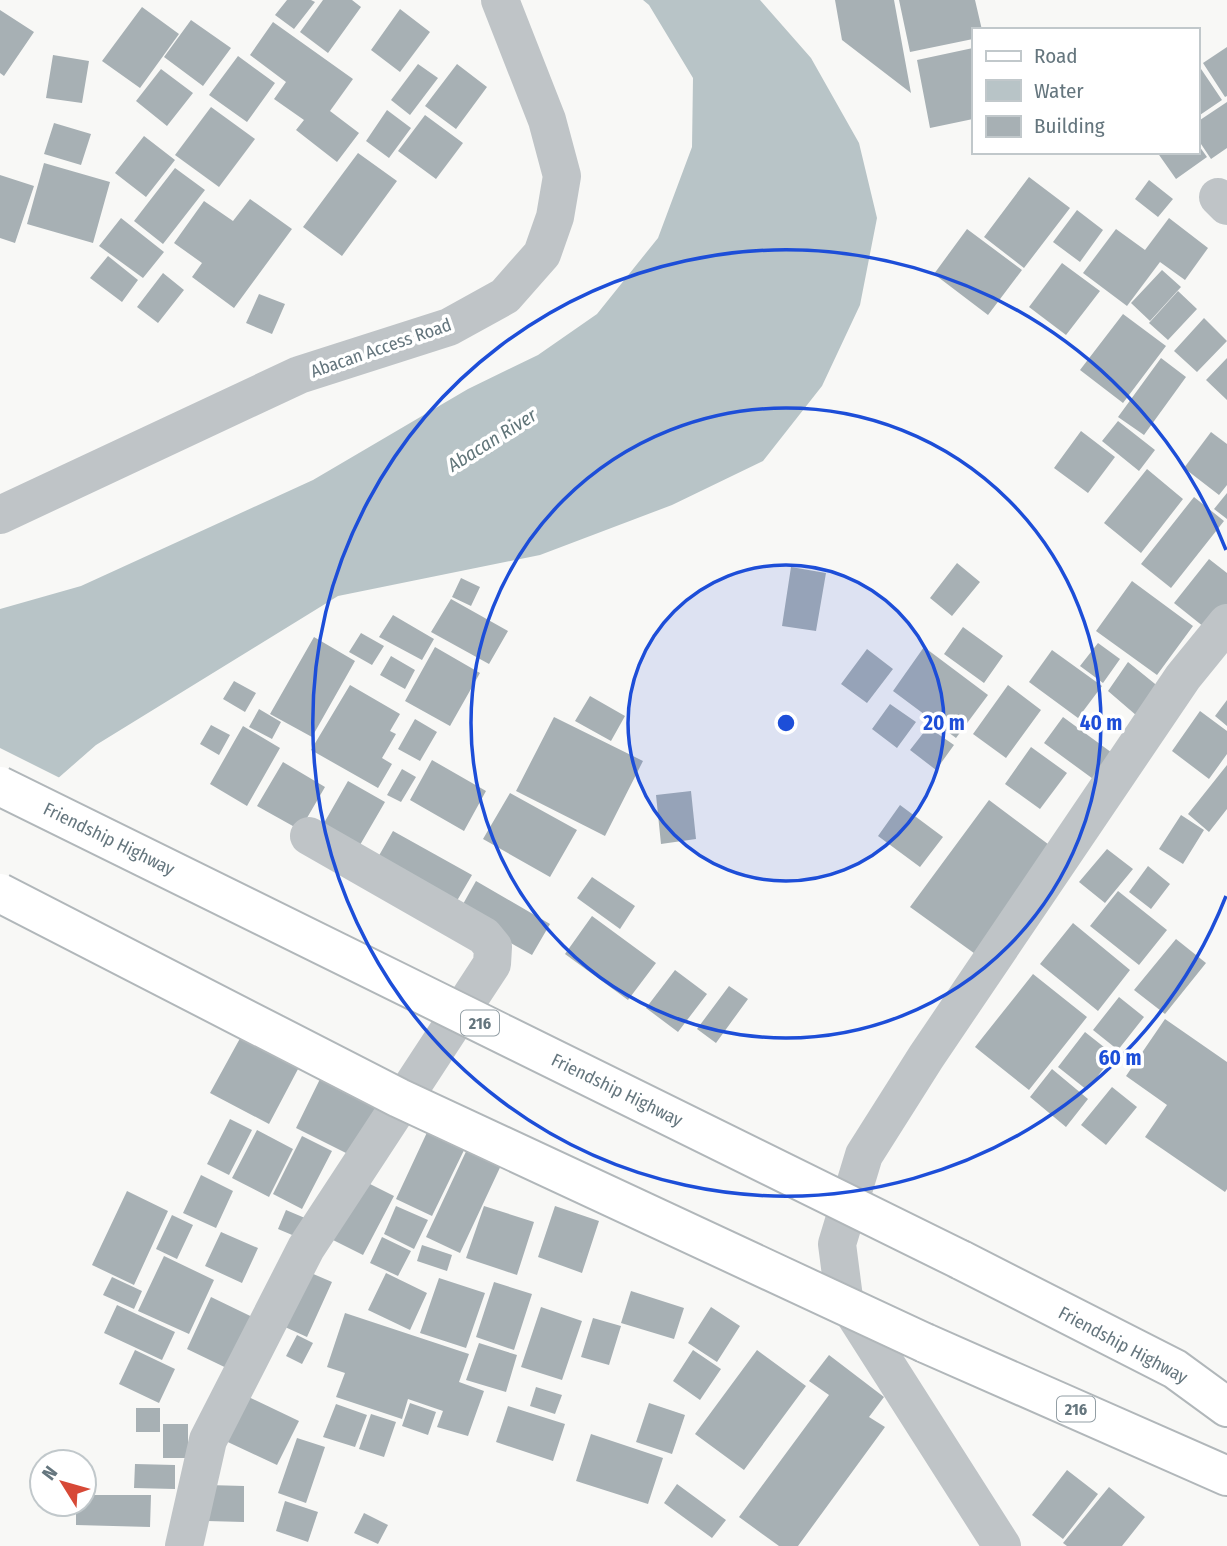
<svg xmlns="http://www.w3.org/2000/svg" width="1227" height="1546" viewBox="0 0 1227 1546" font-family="'Fira Sans Condensed',sans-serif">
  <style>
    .water { fill: #b8c4c7 }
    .pier { fill: #f8f8f6 }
    .building { fill: #a7b0b4 }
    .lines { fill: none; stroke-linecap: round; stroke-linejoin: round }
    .major-casing { stroke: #b1b7ba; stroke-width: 42 }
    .minor { stroke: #bfc4c7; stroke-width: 38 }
    .major { stroke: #fff; stroke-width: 38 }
    .major-bridge-casing { stroke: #b1b7ba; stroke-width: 42; stroke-linecap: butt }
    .major-bridge { stroke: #fff; stroke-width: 38 }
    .ring { fill: none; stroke: #1d4ed8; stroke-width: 3.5 }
    .labels { text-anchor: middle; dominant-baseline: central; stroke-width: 7; stroke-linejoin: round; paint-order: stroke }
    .shield { fill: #fff; stroke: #939fa5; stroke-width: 2 }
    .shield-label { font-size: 16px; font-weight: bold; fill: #65767e }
    .street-label { font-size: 18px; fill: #65767e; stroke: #fff }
    .water-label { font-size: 19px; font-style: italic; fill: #607579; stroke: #fff }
    .centre { fill: #1d4ed8; stroke: #fff; stroke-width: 3.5 }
    .ring-label { font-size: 21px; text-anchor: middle; font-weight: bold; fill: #1d4ed8; stroke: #fff; stroke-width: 7; stroke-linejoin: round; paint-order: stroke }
  </style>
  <rect width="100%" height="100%" fill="#f8f8f6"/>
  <path class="water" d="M643 0H760L811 58 859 143 877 218 860 305 822 386 763 461 672 505 540 555 338 596 96 745 0 829V609L81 586 313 480 468 389 538 355 597 314 658 238 692 147 693 78 649 5Z"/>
  <path class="pier" d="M0 748 62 779 0 833Z"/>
  <path class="building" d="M287 0H311L315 2 294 29 275 15Z
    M323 0H352L361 7 328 53 300 32Z
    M835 0H894L911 93 842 40Z
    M899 0H975L982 30H973V39L910 52Z
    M142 7 179 34 140 88 102 61Z
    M400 9 430 32 400 72 371 50Z
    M0 10 34 32 4 76 0 73Z
    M191 20 231 48 203 86 164 57Z
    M273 22 353 79 330 111 359 133 337 162 296 130 304 120 274 99 286 82 250 55Z
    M1227 47V96L1225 97 1203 63Z
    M973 48V119L930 128 917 60Z
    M53 55 89 61 82 103 46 98Z
    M238 56 275 83 247 122 209 95Z
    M1197 63 1222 100 1197 117Z
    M418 64 438 78 410 115 391 100Z
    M457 64 487 87 456 129 425 106Z
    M161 69 193 93 167 126 136 101Z
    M1227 102V148L1211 159 1197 138V122Z
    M211 107 255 139 219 187 175 155Z
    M387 110 411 128 389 158 366 141Z
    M425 115 463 143 436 179 398 151Z
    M54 123 91 134 81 165 44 154Z
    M144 136 175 160 146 197 115 173Z
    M1197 143 1207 157 1176 179 1157 152H1197Z
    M358 153 397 181 342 256 303 227Z
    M44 163 110 182 93 243 27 224Z
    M175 168 205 190 163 244 134 221Z
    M0 175 34 186 15 243 0 238Z
    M1029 177 1070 208 1024 268 984 237Z
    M1149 180 1173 199 1158 217 1135 199Z
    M250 199 292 229 234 308 192 277 202 263 174 243 204 201 233 221Z
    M1077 210 1103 230 1080 262 1053 242Z
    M121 218 164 252 143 278 99 246Z
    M1169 218 1208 248 1185 280 1160 262 1127 306 1083 273 1116 229 1145 250Z
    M967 229 1022 270 988 315 934 274Z
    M108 256 138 280 122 302 90 278Z
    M1062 263 1100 291 1066 335 1029 307Z
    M1162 270 1181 287 1150 321 1131 303Z
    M163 273 184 290 158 323 137 307Z
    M1178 291 1197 309 1168 340 1149 323Z
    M259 294 285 304 272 334 246 323Z
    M1123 314 1166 346 1123 403 1080 370Z
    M1204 318 1227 341 1197 372 1174 351Z
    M1161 358 1186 377 1144 435 1118 417Z
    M1227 358V400L1206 380Z
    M1118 421 1155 450 1139 471 1102 441Z
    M1081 431 1115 457 1088 493 1054 468Z
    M1211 432 1227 444V485L1219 495 1184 468Z
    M1147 469 1183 499 1141 553 1104 523Z
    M1227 493V519L1214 509Z
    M1194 497 1224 521 1171 588 1141 564Z
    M1209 559 1227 573V619L1214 635 1174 603Z
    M957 563 980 582 952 616 930 598Z
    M791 567 826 573 816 631 782 626Z
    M461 578 480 587 471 606 452 597Z
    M1132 581 1193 626 1157 675 1096 631Z
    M451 599 508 631 489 664 431 632Z
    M393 615 434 639 422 660 379 637Z
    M963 627 1003 656 984 683 944 654Z
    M361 633 384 646 372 665 349 652Z
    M314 637 355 661 312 737 270 714Z
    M1098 643 1120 659 1103 683 1080 666Z
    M435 647 480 673 450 726 405 701Z
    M924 647 988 695 956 738 893 691Z
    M867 649 893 669 867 703 841 684Z
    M1052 650 1102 686 1078 718 1029 682Z
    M391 656 415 670 405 689 380 675Z
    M1128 662 1165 692 1144 722 1108 691Z
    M234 681 256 693 245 712 223 699Z
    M350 685 400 714 390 731 396 734 382 758 392 764 378 788 311 750Z
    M1008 685 1041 710 1006 758 973 734Z
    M590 696 625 716 611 741 575 721Z
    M1227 700V726L1215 716Z
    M890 704 916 722 897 748 872 729Z
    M259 709 281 722 272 739 249 727Z
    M1200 711 1227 731V754L1209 779 1172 751Z
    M554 717 643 761 605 836 516 791Z
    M1063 717 1119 758 1100 784 1044 743Z
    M415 719 437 732 420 761 398 749Z
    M211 725 230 735 219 755 200 744Z
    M243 726 280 748 247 806 210 784Z
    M928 727 954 745 936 770 910 750Z
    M1031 747 1067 773 1040 809 1005 784Z
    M432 760 486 791 464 831 410 800Z
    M283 762 325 787 300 830 257 806Z
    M1227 765V809L1209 832 1188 814Z
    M402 769 416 777 401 802 387 795Z
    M348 781 385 802 353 857 316 837Z
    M691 791 696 839 661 844 656 795Z
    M510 793 577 830 550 877 483 839Z
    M989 800 1056 850 978 956 910 907Z
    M900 805 943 837 920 867 878 836Z
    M1181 815 1204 830 1183 864 1159 849Z
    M393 831 472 875 451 911 373 866Z
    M1107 849 1133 869 1105 903 1079 882Z
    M1148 866 1170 884 1151 909 1129 892Z
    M592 877 635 906 620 929 577 898Z
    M476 881 550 924 532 955 458 913Z
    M1118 891 1167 930 1139 965 1090 926Z
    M592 916 656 963 628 1000 565 954Z
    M1073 923 1130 970 1098 1011 1040 964Z
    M1176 939 1206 963 1165 1014 1134 990Z
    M675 970 707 994 678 1032 646 1008Z
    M1033 974 1087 1017 1029 1090 975 1047Z
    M729 986 748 999 716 1043 697 1029Z
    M1119 997 1144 1017 1118 1050 1093 1030Z
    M1165 1019 1227 1062V1189L1225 1192 1145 1137 1167 1105 1126 1076Z
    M249 1022 307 1052 269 1124 210 1093Z
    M1085 1032 1114 1055 1087 1090 1058 1067Z
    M1052 1069 1088 1099 1066 1127 1030 1097Z
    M321 1077 380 1106 354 1157 296 1128Z
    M1112 1087 1137 1107 1106 1145 1081 1125Z
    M230 1119 252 1130 229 1175 207 1164Z
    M430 1126 467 1144 432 1216 396 1199Z
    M257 1130 293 1149 269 1197 232 1178Z
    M302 1136 332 1151 302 1209 273 1194Z
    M470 1143 504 1159 460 1253 426 1237Z
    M201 1175 233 1191 216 1228 183 1213Z
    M356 1177 394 1196 363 1255 325 1236Z
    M127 1191 168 1211 134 1285 92 1265Z
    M396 1206 428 1220 414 1249 384 1234Z
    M484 1206 534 1222 517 1275 466 1258Z
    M555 1206 599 1221 582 1273 538 1257Z
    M286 1210 312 1221 304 1240 278 1229Z
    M172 1215 193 1225 177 1259 156 1249Z
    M221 1232 258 1248 242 1283 205 1266Z
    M382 1237 411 1251 398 1276 370 1263Z
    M422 1245 452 1255 447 1271 417 1261Z
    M164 1256 214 1280 189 1334 138 1311Z
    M311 1273 332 1282 307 1337 285 1327Z
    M386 1273 427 1293 410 1330 368 1310Z
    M112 1277 142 1291 134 1309 103 1295Z
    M439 1278 485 1293 466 1348 420 1333Z
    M494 1282 532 1294 514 1350 476 1337Z
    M631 1291 684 1308 674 1339 621 1323Z
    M211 1297 263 1322 239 1374 187 1349Z
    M117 1305 175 1332 162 1360 104 1333Z
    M541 1307 582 1321 562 1380 521 1367Z
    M711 1307 740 1326 717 1362 688 1343Z
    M345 1313 469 1354 459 1382 484 1391 468 1436 437 1427 443 1411 408 1399 402 1419 336 1397 345 1373 327 1367Z
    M593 1318 621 1326 609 1365 581 1357Z
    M297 1335 313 1343 302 1364 286 1356Z
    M479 1343 517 1355 506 1392 466 1380Z
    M135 1350 175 1369 159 1403 119 1384Z
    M693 1350 721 1369 700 1400 673 1381Z
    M757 1350 806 1386 744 1470 695 1434Z
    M829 1355 884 1397 869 1417 885 1427 798 1546H779L739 1517 829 1395 809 1381Z
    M536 1387 562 1395 555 1414 530 1406Z
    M236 1391 299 1421 277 1465 215 1436Z
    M410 1403 436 1412 428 1435 402 1426Z
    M649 1403 685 1415 672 1454 636 1442Z
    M336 1404 367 1415 355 1447 323 1437Z
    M508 1406 565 1424 553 1461 496 1442Z
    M136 1408H160V1432H136Z
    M371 1414 396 1422 384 1457 359 1449Z
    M163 1424H188V1458H163Z
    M591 1434 663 1458 648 1504 576 1481Z
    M297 1438 325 1447 306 1503 278 1493Z
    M135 1464 175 1465V1489L134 1488Z
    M1067 1470 1098 1494 1063 1539 1032 1515Z
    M677 1484 726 1520 712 1538 664 1503Z
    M208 1485 244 1486V1522L207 1521Z
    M1109 1487 1145 1517 1122 1546H1067L1063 1543Z
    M84 1495H151L150 1527 76 1525V1504H84Z
    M285 1501 318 1512 308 1542 276 1531Z
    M364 1513 388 1525 378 1544 354 1533Z"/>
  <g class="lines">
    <defs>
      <path id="major" d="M961 1260 1175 1369 1227 1407
        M925 1343 1227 1476"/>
    </defs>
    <use href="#major" class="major-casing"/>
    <path class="minor" d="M1218 197 1227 206
      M0 515 299 375 449 327 505 296 542 254 555 217 562 176 547 120 500 0
      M184 1546 208 1440 306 1248 492 964 493 947 484 936 309 836
      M1002 1546 844 1298 837 1244 864 1155 926 1057 1183 677 1227 623"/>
    <use href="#major" class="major"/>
    <defs>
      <path id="major-bridge" d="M0 786 961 1260
        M0 893 399 1098 925 1343"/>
    </defs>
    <use href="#major-bridge" class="major-bridge-casing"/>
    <use href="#major-bridge" class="major-bridge"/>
  </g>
  <circle cx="786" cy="723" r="158" fill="#1d4ed8" fill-opacity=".12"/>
  <g class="ring">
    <circle cx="786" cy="723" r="158"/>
    <circle cx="786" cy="723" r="315"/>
    <path d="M1226 896A473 473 0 1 1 1226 550"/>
  </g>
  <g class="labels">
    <g class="shield">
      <rect x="461" y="1010.5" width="38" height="25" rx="5"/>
      <rect x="1057" y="1396.5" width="38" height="25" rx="5"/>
    </g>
    <g class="shield-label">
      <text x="480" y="1023">216</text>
      <text x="1076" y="1409">216</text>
    </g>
    <g class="street-label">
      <text transform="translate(381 348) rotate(-19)">Abacan Access Road</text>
      <text transform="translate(109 839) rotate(26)">Friendship Highway</text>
      <text transform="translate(617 1090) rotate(26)">Friendship Highway</text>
      <text transform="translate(1123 1345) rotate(28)">Friendship Highway</text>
    </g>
    <g class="water-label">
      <text transform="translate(492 440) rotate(-32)">Abacan River</text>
    </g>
  </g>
  <circle cx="786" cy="723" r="10" class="centre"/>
  <g class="ring-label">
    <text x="944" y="730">20 m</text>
    <text x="1101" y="730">40 m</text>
    <text x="1120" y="1065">60 m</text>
  </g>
  <rect x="972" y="28" width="228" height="126" fill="#ffffff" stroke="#c1c8cb" stroke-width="2"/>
  <rect x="986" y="51" width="35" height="10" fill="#ffffff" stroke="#c1c8cb" stroke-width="2"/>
  <text x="1034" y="63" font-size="21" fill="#65767e">Road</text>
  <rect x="986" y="80" width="35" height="21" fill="#b8c4c7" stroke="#c1c8cb" stroke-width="2"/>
  <text x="1034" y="98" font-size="21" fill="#65767e">Water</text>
  <rect x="986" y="116" width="35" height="21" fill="#a7b0b4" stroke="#c1c8cb" stroke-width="2"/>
  <text x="1034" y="133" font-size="21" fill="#65767e">Building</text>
  <g transform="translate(63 1483) rotate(307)"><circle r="33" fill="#ffffff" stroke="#c1c8cb" stroke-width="2"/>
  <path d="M0-5L12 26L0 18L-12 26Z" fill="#d74937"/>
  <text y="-10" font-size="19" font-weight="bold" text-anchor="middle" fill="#65767e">N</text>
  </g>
</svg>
